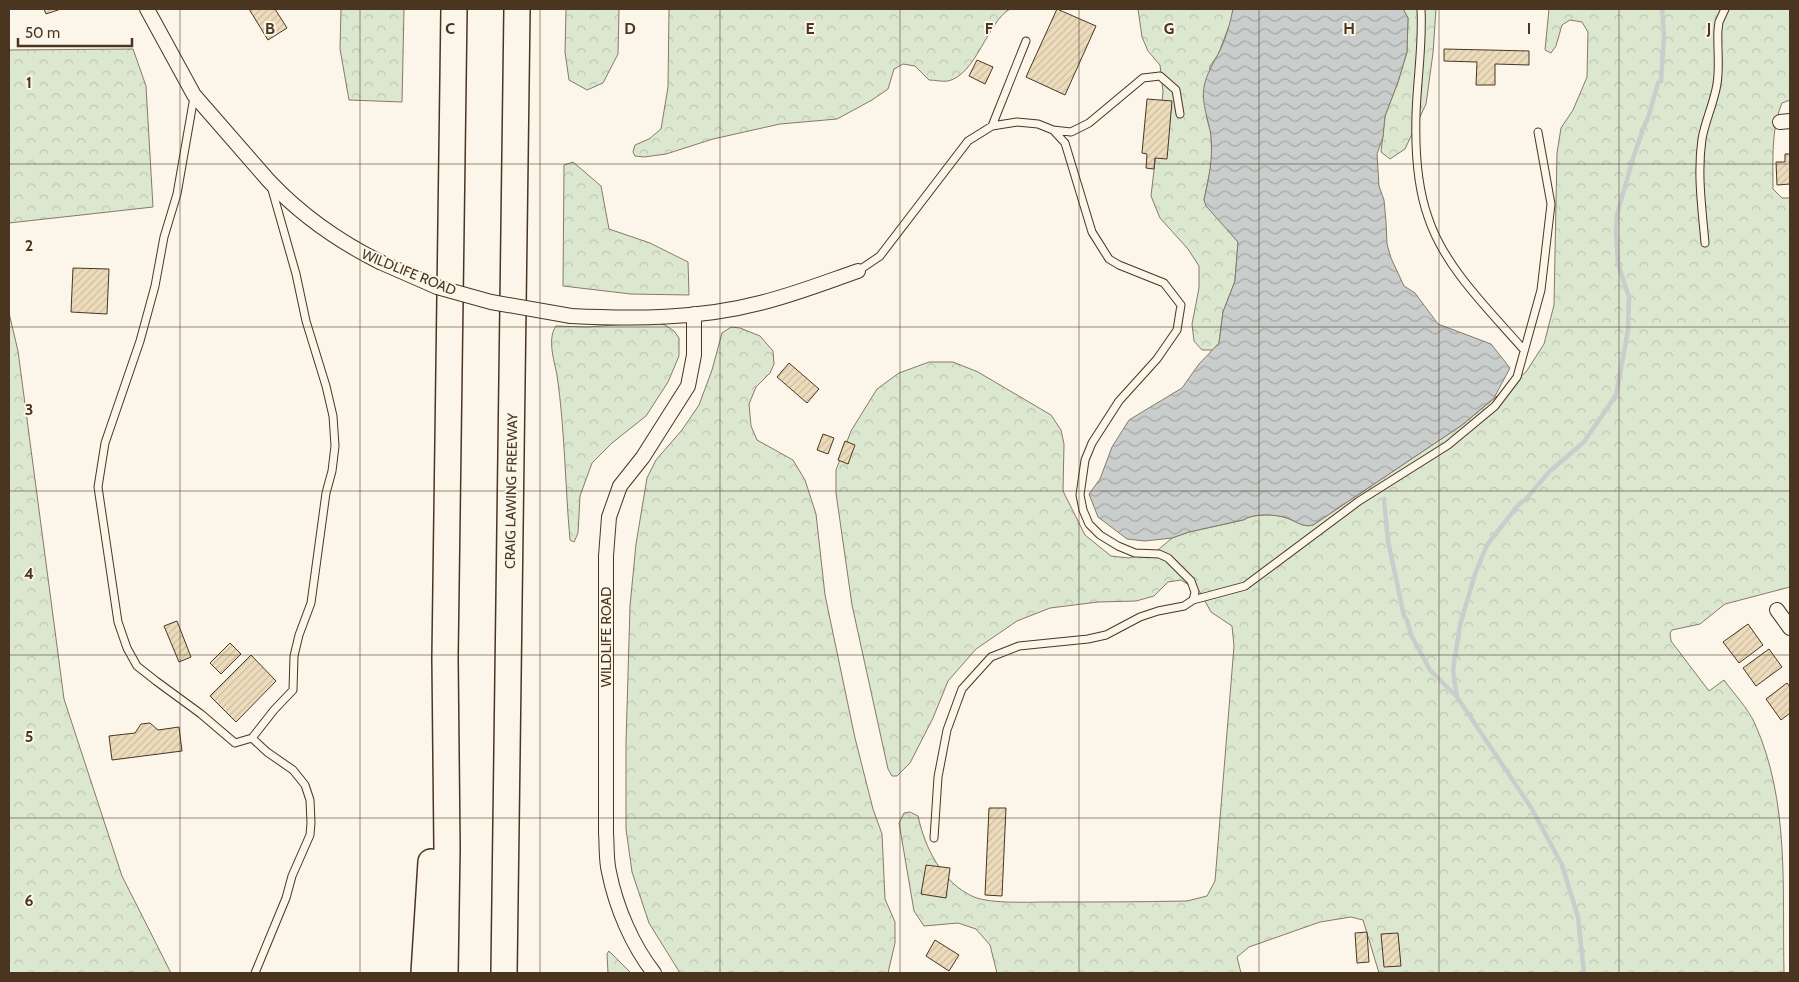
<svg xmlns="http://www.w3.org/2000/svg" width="1799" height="982" viewBox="0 0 1799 982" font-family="Cabin,sans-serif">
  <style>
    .forest { fill: url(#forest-crowns); stroke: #887966 }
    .water { fill: url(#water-waves); stroke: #887966 }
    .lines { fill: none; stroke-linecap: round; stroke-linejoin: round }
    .stream { stroke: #c9cecd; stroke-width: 4.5 }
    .building { fill: url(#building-hatch); stroke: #4a3520 }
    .lane-casing { stroke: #4a3520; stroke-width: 9 }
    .street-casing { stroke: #4a3520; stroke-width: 16 }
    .highway-casing { stroke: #4a3520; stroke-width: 28 }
    .lane { stroke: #fbf6e9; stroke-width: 7 }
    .street { stroke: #fbf6e9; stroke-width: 14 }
    .highway { stroke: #fbf6e9; stroke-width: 25 }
    .street-bridge-casing { stroke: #4a3520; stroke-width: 16; stroke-linecap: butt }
    .street-bridge { stroke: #fbf6e9; stroke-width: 14 }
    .grid { fill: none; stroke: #4a3520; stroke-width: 1; stroke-opacity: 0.55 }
    .labels { text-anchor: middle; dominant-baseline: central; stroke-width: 4; stroke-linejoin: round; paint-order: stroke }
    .street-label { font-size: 14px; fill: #4a3520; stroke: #fbf6e9 }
    .grid-label { font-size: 16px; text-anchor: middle; font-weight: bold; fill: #4a3520; stroke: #fbf6e9; stroke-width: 4; stroke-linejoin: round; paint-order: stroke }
  </style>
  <defs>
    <pattern id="forest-crowns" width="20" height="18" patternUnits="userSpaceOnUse" patternTransform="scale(1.25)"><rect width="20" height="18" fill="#dce7d0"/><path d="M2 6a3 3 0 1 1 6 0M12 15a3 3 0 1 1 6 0" fill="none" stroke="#bec7b2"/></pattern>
    <pattern id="water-waves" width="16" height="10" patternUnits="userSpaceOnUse" patternTransform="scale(1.25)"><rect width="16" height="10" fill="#c9cecd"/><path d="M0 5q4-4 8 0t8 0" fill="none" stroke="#a5a8a6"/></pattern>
    <pattern id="building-hatch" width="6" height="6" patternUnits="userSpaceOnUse" patternTransform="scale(1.25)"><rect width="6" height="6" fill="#ecdcbc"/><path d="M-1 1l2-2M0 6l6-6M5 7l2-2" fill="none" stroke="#ccbda1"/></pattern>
  </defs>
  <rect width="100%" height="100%" fill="#fbf6e9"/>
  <path class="forest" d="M341 9H404L402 102 349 100 340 49Z
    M566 9H619L618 54 603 83 587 90 569 80 565 52Z
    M669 9H1010C988 21 976 75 948 81 943 82 935 80 929 80L915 66 903 64 894 69 888 89 872 100 837 119 780 124 713 139 666 154 644 157 635 156 633 152 635 145 649 139 661 129 668 87Z
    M1138 9H1233L1231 21 1218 55 1210 66 1207 119 1211 133 1212 161 1204 200 1238 242 1235 281 1223 312 1219 343 1213 350H1202L1194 341 1192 324 1199 288V266L1188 249 1160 218 1151 196 1163 92 1160 65 1148 51 1142 37Z
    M1403 9H1436L1433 53 1426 104 1405 149 1390 159 1381 152 1385 116 1398 82 1407 52 1408 18Z
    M1549 9H1790V100L1782 103C1771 129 1773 161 1773 189L1782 198H1790V587L1725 604 1700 624 1672 630 1670 633 1671 641 1709 691 1724 680C1734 694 1748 708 1755 724 1790 802 1782 890 1784 973H1379L1363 920 1351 917 1320 922 1249 947 1237 957 1241 973H997L990 945 976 929 958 923 924 926 914 911 899 823 904 813 910 812 918 816C925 848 942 883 974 897 991 904 1031 902 1050 902 1096 902 1141 902 1187 901L1207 896 1215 881 1234 646 1232 626 1211 612 1200 592 1181 580 1168 582 1154 596 1136 601 1098 602 1050 608 1017 621 976 649 948 681 933 718 910 763 897 776H892L888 769 852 605 836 493V470L851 431 877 389 899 373 929 362H953L978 372 1051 415 1061 430 1064 444 1063 491 1085 535 1111 556 1129 558 1158 550 1172 538 1189 532 1243 520C1254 513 1275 514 1287 518 1296 521 1304 528 1313 525L1462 425 1526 372 1544 344 1554 305 1557 153 1561 128 1573 110 1587 77 1588 32 1582 22 1570 20 1562 25 1556 46 1551 53 1545 50Z
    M133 49 146 86 153 207 9 223V50Z
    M573 162 601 186 609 229 650 243 688 262 689 295 631 294 563 286 564 165Z
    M9 313 18 351 64 699 122 876 171 973H9Z
    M655 322 665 325 674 331 679 338V356L668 382 646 416 612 443 592 463 580 496 578 533 574 542 570 540C565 485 565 430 557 375 554 360 547 339 556 326L587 327Z
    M731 327 740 328 760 336 773 351 774 364 770 373 756 387 749 404 751 426 757 440 793 460 805 480 816 514 825 595 855 738 873 809 882 834 885 899 895 922V943L888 973H680L649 923 632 872 626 829V743L630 606 636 544 647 478 656 460 682 430 699 405 712 370 722 333Z
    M609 951 631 973H608L607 954Z"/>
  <path class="water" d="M1233 9H1403L1408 18 1407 52 1398 82 1385 116 1383 137 1377 154 1379 186 1384 200 1386 222 1387 244 1391 258 1404 286 1415 293 1438 324 1491 344 1510 368 1494 398 1462 425 1313 525C1304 528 1295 521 1287 518 1275 514 1254 513 1243 520L1189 532 1172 538 1145 541 1127 539 1098 517 1089 494 1100 479 1112 447 1129 420 1182 388 1199 364 1219 343 1223 312 1235 281 1238 242 1206 206 1204 200C1209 177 1213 160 1211 136 1209 121 1201 103 1204 87 1206 75 1212 66 1217 56 1225 42 1230 24 1233 9Z"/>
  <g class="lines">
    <path class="stream" d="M1384 499 1388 541 1404 616 1407 620 1411 635 1430 670 1457 697 1532 809 1562 865 1578 917 1584 973
      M1457 697 1453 670 1460 625 1475 574 1487 545 1519 504 1525 500 1550 471 1584 442 1616 395 1628 330 1629 297 1618 264 1616 231 1617 215 1633 158 1645 124 1648 118 1658 83 1661 81 1664 35 1662 9"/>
  </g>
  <path class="building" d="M44 9H61L46 14Z
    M249 9H275L287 28 268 40Z
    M1057 9 1096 26 1065 95 1026 77Z
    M1444 49 1529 51V65L1495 64V85H1476L1477 62 1444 61Z
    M977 60 993 67 985 84 969 76Z
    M1147 99 1172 101 1167 159 1155 158 1154 169 1146 168 1147 154 1142 153Z
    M1785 154H1790V184L1777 185 1776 162H1785Z
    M73 268 109 269 107 314 71 312Z
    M789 363 819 389 807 403 777 377Z
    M823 434 834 438 828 454 817 450Z
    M845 441 855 445 848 464 838 460Z
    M177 621 191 657 179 662 164 626Z
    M1748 624 1763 645 1739 663 1723 642Z
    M230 643 241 654 221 674 210 663Z
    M1769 649 1782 667 1756 686 1743 668Z
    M251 655 276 681 236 722 210 696Z
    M1787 683 1790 687V713L1781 720 1766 699Z
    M150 723 158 730 179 727 182 751 112 760 109 736 135 733 141 724Z
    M989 808H1006L1002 896 985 895Z
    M926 865 950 868 946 898 921 894Z
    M1367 932 1369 962 1357 963 1355 933Z
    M1398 933 1401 966 1384 967 1381 934Z
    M935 940 959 955 949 971 926 956Z"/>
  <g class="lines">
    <defs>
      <path id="lane" d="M1421 9C1423 45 1417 80 1416 115 1415 149 1417 186 1428 217 1444 267 1490 311 1524 350
        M194 97 177 194 164 237 155 286 140 341 105 443 98 487 118 622 127 648 137 666 156 681 201 714 235 743 252 738 274 710 293 690 294 656 299 635 311 603 326 493 332 471 335 446 333 416 326 386 306 321 296 274 271 186
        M992 126 1026 41
        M1053 130 1071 132 1089 123 1143 78 1160 76 1176 90 1180 114
        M1705 243C1702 208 1697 174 1702 139 1705 121 1714 103 1717 84 1720 66 1717 48 1718 30L1719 22 1725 9
        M858 271 880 256 968 141 992 126 1017 122 1038 124 1053 130 1065 143 1092 232 1109 259 1119 265 1164 283 1181 305 1177 330 1157 359 1119 401 1092 443 1085 460 1080 495 1083 510 1089 524 1100 535 1118 546 1135 553 1159 554 1168 558 1191 581 1195 592 1193 600 1184 606 1158 611 1140 617 1106 635 1088 639 1019 646 991 657 962 689 947 730 938 777 934 838
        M1193 600 1245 586 1359 501 1448 445 1495 406 1517 377 1541 290 1551 204 1538 132
        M252 738 267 752 293 770 305 785 310 800 311 823 310 835 292 876 286 898 255 973"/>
      <path id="street" d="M147 9 194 95 269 181C300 214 340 242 380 262
        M1780 122 1790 121
        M571 316C633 319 699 319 760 303 793 295 826 282 858 271
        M1777 610 1790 628
        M654 973C632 945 616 907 609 872 606 860 607 846 606 833V556L609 517 620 486 643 457 688 386 694 355V314"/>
      <path id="highway" d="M424 973 431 862
        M445 973 447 848 445 658 454 9
        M504 973 517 9"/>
    </defs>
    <use href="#lane" class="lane-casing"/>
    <use href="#street" class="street-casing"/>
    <use href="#highway" class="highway-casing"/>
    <use href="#lane" class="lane"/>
    <use href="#street" class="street"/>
    <use href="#highway" class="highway"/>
    <defs>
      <path id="street-bridge" d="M380 262 437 287 491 302 571 316"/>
    </defs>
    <use href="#street-bridge" class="street-bridge-casing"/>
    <use href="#street-bridge" class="street-bridge"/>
  </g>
  <path class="grid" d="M180 9V973M360 9V973M540 9V973M720 9V973M900 9V973M1079 9V973M1259 9V973M1439 9V973M1619 9V973M9 164H1790M9 327H1790M9 491H1790M9 655H1790M9 818H1790"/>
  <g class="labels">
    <g class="street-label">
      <text transform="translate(409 272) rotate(22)">WILDLIFE ROAD</text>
      <text transform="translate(511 491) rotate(-89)">CRAIG LAWING FREEWAY</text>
      <text transform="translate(606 637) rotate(-90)">WILDLIFE ROAD</text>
    </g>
  </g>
  <g class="grid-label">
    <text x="270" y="34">B</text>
    <text x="450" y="34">C</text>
    <text x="630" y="34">D</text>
    <text x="810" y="34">E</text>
    <text x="989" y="34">F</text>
    <text x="1169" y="34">G</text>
    <text x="1349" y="34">H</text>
    <text x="1529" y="34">I</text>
    <text x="1709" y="34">J</text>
    <text x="29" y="88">1</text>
    <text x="29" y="251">2</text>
    <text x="29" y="415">3</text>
    <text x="29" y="579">4</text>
    <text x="29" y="742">5</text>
    <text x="29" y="906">6</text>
  </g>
  <rect width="1799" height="982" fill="none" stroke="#4a3520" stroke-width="20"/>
  <path d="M18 38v8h114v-8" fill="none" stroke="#4a3520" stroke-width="2.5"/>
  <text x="25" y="38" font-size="15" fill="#4a3520" stroke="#fbf6e9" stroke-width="4" paint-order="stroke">50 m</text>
</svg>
